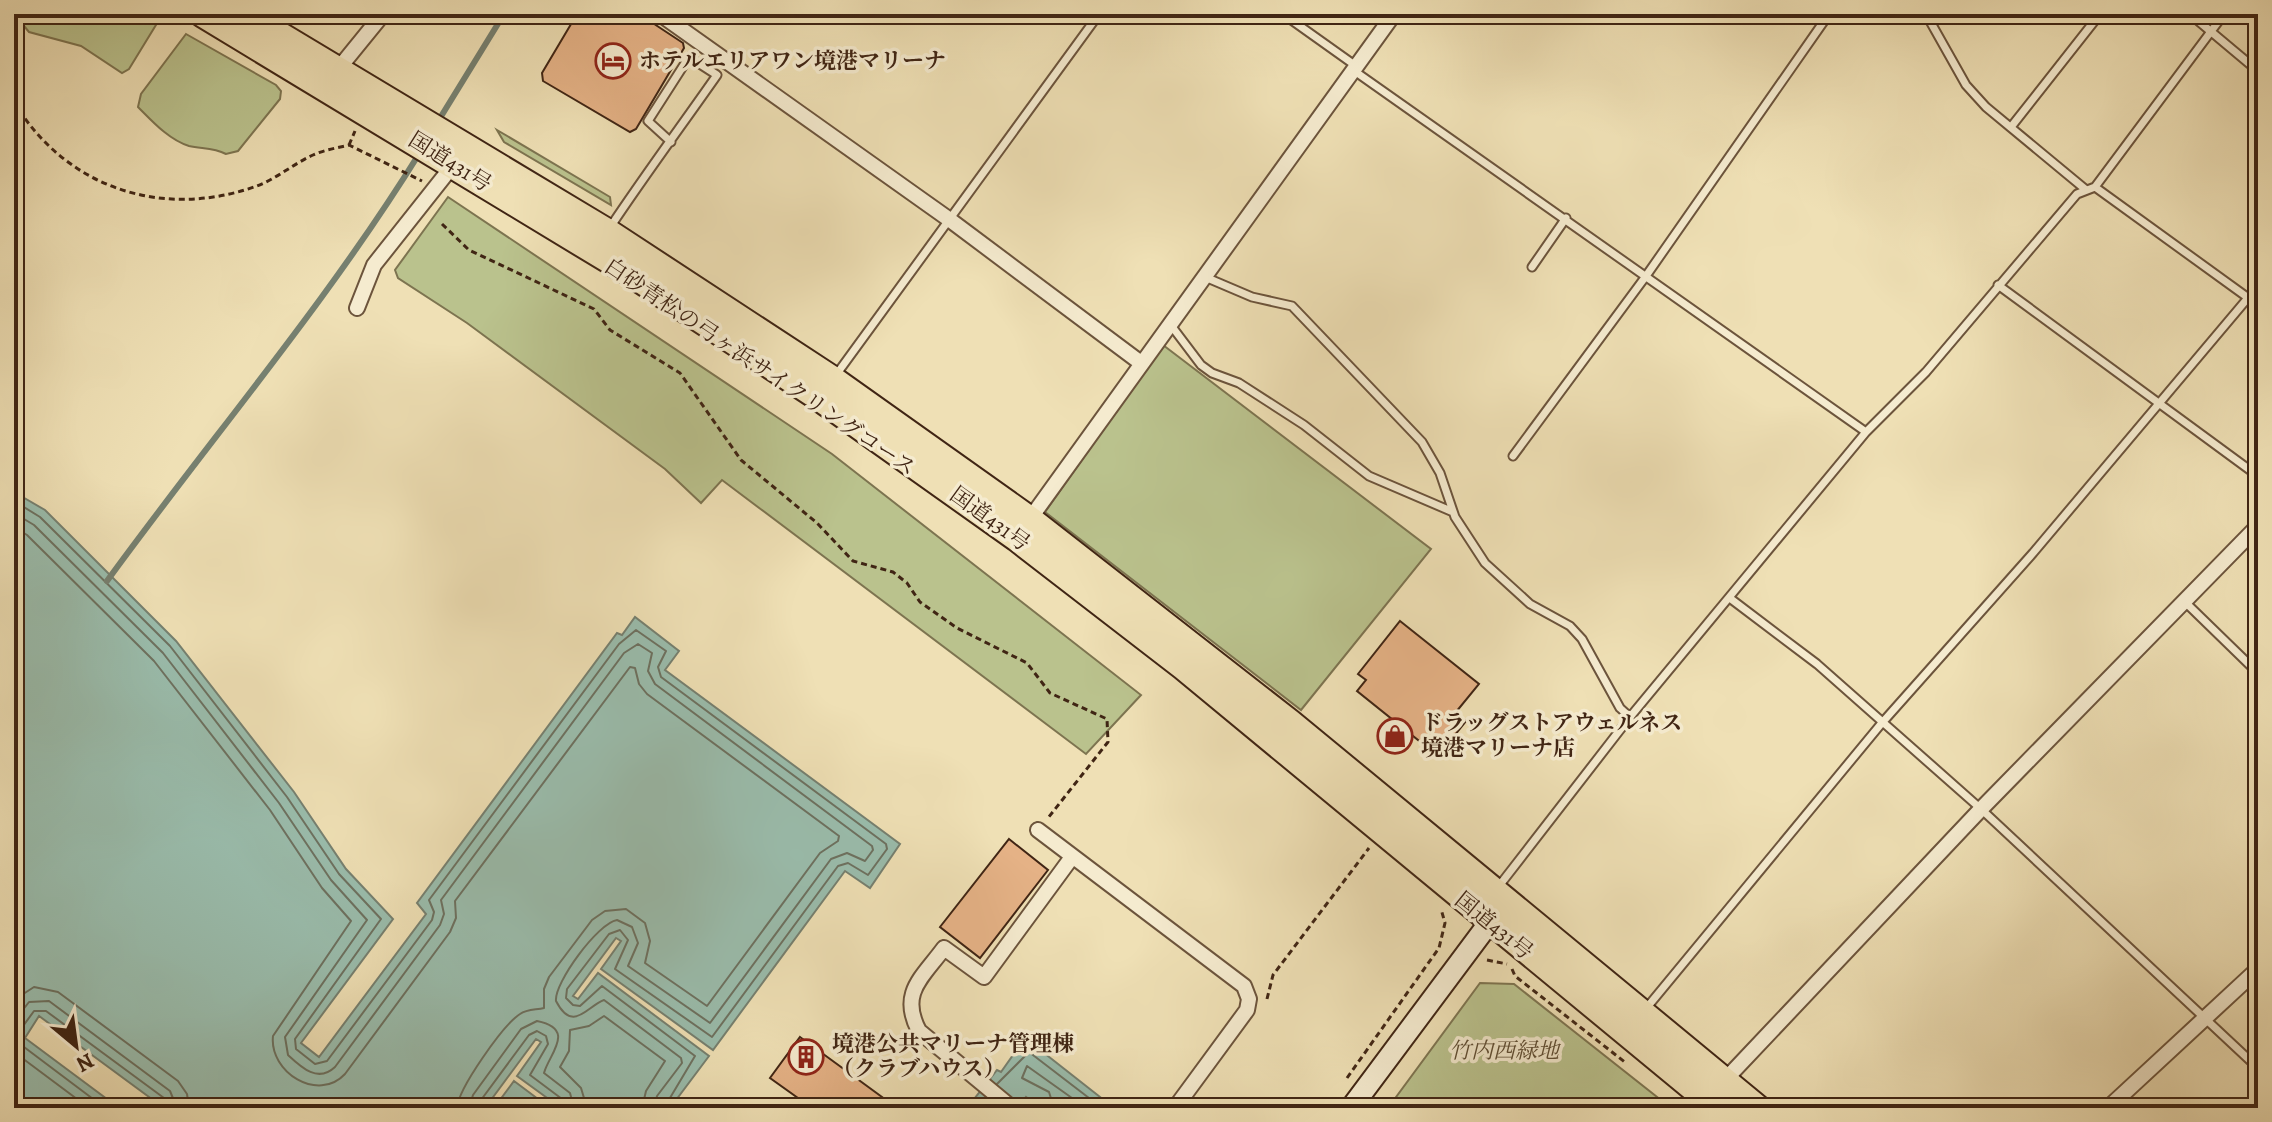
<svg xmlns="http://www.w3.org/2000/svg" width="2272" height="1122" viewBox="0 0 2272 1122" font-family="Alegreya,'Noto Serif JP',serif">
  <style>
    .green { fill: #bac28d; stroke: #7d7450; stroke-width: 2 }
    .water { fill: #9abdad; stroke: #768070; stroke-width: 2 }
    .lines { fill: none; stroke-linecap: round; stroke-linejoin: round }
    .shore { stroke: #6d7160; stroke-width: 2 }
    .stream { stroke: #768070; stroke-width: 6 }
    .building { fill: #e5b286; stroke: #402514; stroke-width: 2 }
    .lane-casing { stroke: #6c543c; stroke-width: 11 }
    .street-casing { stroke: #6c543c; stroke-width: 18 }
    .secondary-casing { stroke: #402514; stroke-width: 24 }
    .highway-casing { stroke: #402514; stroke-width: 30 }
    .path { stroke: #402514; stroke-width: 3; stroke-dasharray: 6 4; stroke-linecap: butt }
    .lane { stroke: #f5ebcf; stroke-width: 7 }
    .street { stroke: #f5ebcf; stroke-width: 14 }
    .secondary { stroke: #f5ebcf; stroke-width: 20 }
    .highway { stroke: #efe0b5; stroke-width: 26 }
    .labels { text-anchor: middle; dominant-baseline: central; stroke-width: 7; stroke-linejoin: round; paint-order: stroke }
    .poi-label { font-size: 22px; font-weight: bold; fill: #402514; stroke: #f5ebcf; text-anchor: start }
    .street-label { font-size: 22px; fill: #402514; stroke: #f5ebcf }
    .park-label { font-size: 22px; font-style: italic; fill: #5e4c32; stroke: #f5ebcf }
  </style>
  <rect width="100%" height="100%" fill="#efe0b5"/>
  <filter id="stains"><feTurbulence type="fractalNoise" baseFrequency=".0025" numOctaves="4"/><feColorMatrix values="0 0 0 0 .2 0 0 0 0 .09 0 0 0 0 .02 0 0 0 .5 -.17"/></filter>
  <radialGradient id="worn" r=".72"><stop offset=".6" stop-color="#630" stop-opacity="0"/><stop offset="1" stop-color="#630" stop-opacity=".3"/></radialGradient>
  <path class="green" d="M14 14H158L159 20 129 69 122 73 81 46 29 32Z
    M186 34 276 85 281 91 280 99 238 151 226 154C213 147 202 149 189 146 169 140 152 121 138 107L141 94Z
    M497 130 610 197 611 205 504 142Z
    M448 197 832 454 1141 695 1086 754 722 480 701 503 665 469 467 323 398 278 395 270Z
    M1163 345 1431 549 1301 710 1045 512Z
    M1480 983 1514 984 1671 1108H1388Z"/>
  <path class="water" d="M14 492 45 510 176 641 294 792 346 869 393 919 301 1043 319 1057 426 914 417 903 617 633 622 635 635 617 679 651 665 670 900 844 870 888 845 871 713 1050 601 969 621 941 616 938 573 996 578 999 598 973 709 1056 670 1108H561L517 1076 541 1042 536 1039 485 1108H164L39 1016 25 1038 119 1108H14Z
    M1025 1038 1114 1108H1040L1026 1097 1017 1108H967L997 1070 1001 1072Z
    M514 1081 550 1108H494Z"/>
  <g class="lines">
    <path class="shore" d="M14 501 40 517 170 646 287 797 339 874 381 919 295 1039 296 1049 315 1064 327 1061 432 920 434 912 429 900 619 644 636 630 666 651 658 667 661 677 886 844 887 849 868 875 848 863 838 866 712 1037 615 969 628 940 620 930 609 934 567 989 566 998 573 1005 580 1006 602 986 695 1056 664 1108
      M14 513 34 525 163 653 279 803 331 880 367 920 285 1037 288 1055C302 1068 318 1083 335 1067L440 925 444 914 441 900 624 653 638 644 652 653 648 671 655 684 872 846 873 850 865 861 847 853 831 859 710 1023 628 966 638 943 632 927 617 920C598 923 554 983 556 1001 573 1034 587 1006 604 1000L681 1058 682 1063 657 1096 654 1108
      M14 527 27 535 154 661 270 810 322 888 351 921 273 1036C269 1072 318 1103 345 1074L450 932 456 918 455 901 630 667 635 668 639 684 647 694 839 836 838 841 820 853 707 1006 645 963 650 941 645 923 626 909 605 911 592 920 549 977 544 989V1008C536 1010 527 1009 520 1014 503 1025 458 1089 457 1108
      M14 1000 34 987 58 992 178 1081 187 1094 189 1108
      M14 1021 29 1002 49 1001 170 1091 177 1108
      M14 1052 89 1108
      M997 1084 1029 1052 1102 1108
      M105 1108 20 1044 18 1033 34 1011H46L164 1098 167 1108
      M469 1108 473 1095 521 1029 537 1021C577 1029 549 1054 544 1073L570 1093 574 1108
      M479 1108 481 1100 529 1035 537 1031 546 1036 548 1044 530 1075 562 1099 564 1108
      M587 1108 581 1088 560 1067 569 1051 570 1030 589 1026 604 1016 665 1061 646 1091 642 1108
      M1054 1108 1049 1092 1022 1078 1027 1066 1086 1108"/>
    <path class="stream" d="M437 123 504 14
      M107 581C211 438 326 304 419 154"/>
  </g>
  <path class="building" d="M577 14H639L683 43 684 48 636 129 630 132 543 81 542 73Z
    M1400 621 1479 684 1456 712 1466 721 1438 756 1357 691 1366 680 1358 674Z
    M1009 839 1048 870 980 958 940 927Z
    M800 1037 897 1108H812L770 1078Z"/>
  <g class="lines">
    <defs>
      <path id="lane" d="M1283 14 1356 66
        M1926 14 1966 85 1986 107 2085 189
        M2190 14 2258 71
        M1353 70 1866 432
        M2011 127 2100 14
        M2095 187 2258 305
        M611 226C645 175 682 125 717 75L689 57 648 121 671 142
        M1532 267 1566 218
        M1205 277 1252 297 1292 306 1422 442 1440 473 1455 517 1485 563 1530 604 1570 626 1582 639 1620 708 1630 717
        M1998 285 2258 476
        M1170 324 1201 365 1212 373 1239 383 1304 425 1369 476 1453 512
        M836 375 1099 14
        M1513 456 1646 276 1829 14
        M1731 599 1817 664 1981 809 2258 1068
        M2184 601 2258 673
        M1499 886 1630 717 1866 432 1926 372 2077 194 2095 187 2224 14
        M1644 1011 1881 724 2033 553 2258 286"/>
      <path id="street" d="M660 14 950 220 1141 363
        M335 73 383 14
        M357 308 374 265 454 164
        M1027 523 1394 14
        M1038 830 1244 986 1249 999 1247 1010 1175 1108
        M1724 1081 1981 809 2258 526
        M1012 1108 919 1031C899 993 922 978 944 948L984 977 1072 857
        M2108 1108 2258 969"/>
      <path id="secondary" d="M1351 1108 1498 911"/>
      <path id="highway" d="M203 14 626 270 820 398 1017 538 1184 667 1718 1108
        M244 14 607 232 833 380 1030 520 1290 723 1757 1108"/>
    </defs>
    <use href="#lane" class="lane-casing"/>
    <use href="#street" class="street-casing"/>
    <use href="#secondary" class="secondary-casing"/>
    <use href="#highway" class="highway-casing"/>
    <path class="path" d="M14 102C66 188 161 219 254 187 275 180 293 164 313 155 324 150 337 148 349 145L422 181
      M349 145 355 131
      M442 224 469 250 594 309 610 330 680 373 741 460 817 523 853 561 893 572 907 583 920 602 957 628 1027 663 1050 693 1107 719 1108 742 1048 818
      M1487 960 1507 964
      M1512 969 1515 976 1626 1063
      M1267 999 1273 975 1369 848
      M1347 1078 1439 948 1445 923 1441 909
      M1326 1108 1333 1098"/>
    <use href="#lane" class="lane"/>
    <use href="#street" class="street"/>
    <use href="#secondary" class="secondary"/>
    <use href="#highway" class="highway"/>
  </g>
  <defs>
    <symbol id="hotel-ring" viewBox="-11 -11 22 22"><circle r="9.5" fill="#f5ebcf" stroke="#8f2418" stroke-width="1.5"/><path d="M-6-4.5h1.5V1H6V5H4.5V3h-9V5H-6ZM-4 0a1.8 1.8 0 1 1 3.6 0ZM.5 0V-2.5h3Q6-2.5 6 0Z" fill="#8f2418"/></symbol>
    <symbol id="shop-ring" viewBox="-11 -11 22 22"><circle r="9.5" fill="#f5ebcf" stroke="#8f2418" stroke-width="1.5"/><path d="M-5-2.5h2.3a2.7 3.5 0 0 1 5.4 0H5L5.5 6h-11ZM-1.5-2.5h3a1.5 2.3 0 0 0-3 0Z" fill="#8f2418"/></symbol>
    <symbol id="building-ring" viewBox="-11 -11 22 22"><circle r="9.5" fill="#f5ebcf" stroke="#8f2418" stroke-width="1.5"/><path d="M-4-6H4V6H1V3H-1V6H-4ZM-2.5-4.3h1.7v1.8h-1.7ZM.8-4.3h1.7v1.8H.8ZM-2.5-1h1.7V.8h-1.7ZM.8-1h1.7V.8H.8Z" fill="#8f2418"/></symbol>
  </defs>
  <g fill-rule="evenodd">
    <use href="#hotel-ring" x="593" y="41" width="40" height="40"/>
    <use href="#shop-ring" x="1375" y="716" width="40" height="40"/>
    <use href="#building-ring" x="786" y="1037" width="40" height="40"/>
  </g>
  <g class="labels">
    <g class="poi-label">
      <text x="639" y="61">ホテルエリアワン境港マリーナ</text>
      <text x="1421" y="723">ドラッグストアウェルネス<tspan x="1421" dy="25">境港マリーナ店</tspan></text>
      <text x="832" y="1044">境港公共マリーナ管理棟<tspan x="832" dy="25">（クラブハウス）</tspan></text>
    </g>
    <g class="street-label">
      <text transform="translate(450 162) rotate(32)">国道431号</text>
      <text transform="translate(760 367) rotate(34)">白砂青松の弓ヶ浜サイクリングコース</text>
      <text transform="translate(990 519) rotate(36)">国道431号</text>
      <text transform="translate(1494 926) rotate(39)">国道431号</text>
    </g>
    <g class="park-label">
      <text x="1504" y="1051">竹内西緑地</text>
    </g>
  </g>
  <rect width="2272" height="1122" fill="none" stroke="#efe0b5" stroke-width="48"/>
  <rect x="16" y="16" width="2240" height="1090" fill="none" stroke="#402514" stroke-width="4"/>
  <rect x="24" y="24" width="2224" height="1074" fill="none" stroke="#402514" stroke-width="2"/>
  <g transform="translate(76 1046) rotate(151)" stroke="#f5ebcf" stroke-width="6" paint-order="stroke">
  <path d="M0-6L14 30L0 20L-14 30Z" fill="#402514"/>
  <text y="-12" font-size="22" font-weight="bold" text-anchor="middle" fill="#402514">N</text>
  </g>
  <rect width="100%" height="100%" filter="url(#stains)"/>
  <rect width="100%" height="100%" fill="url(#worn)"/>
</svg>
